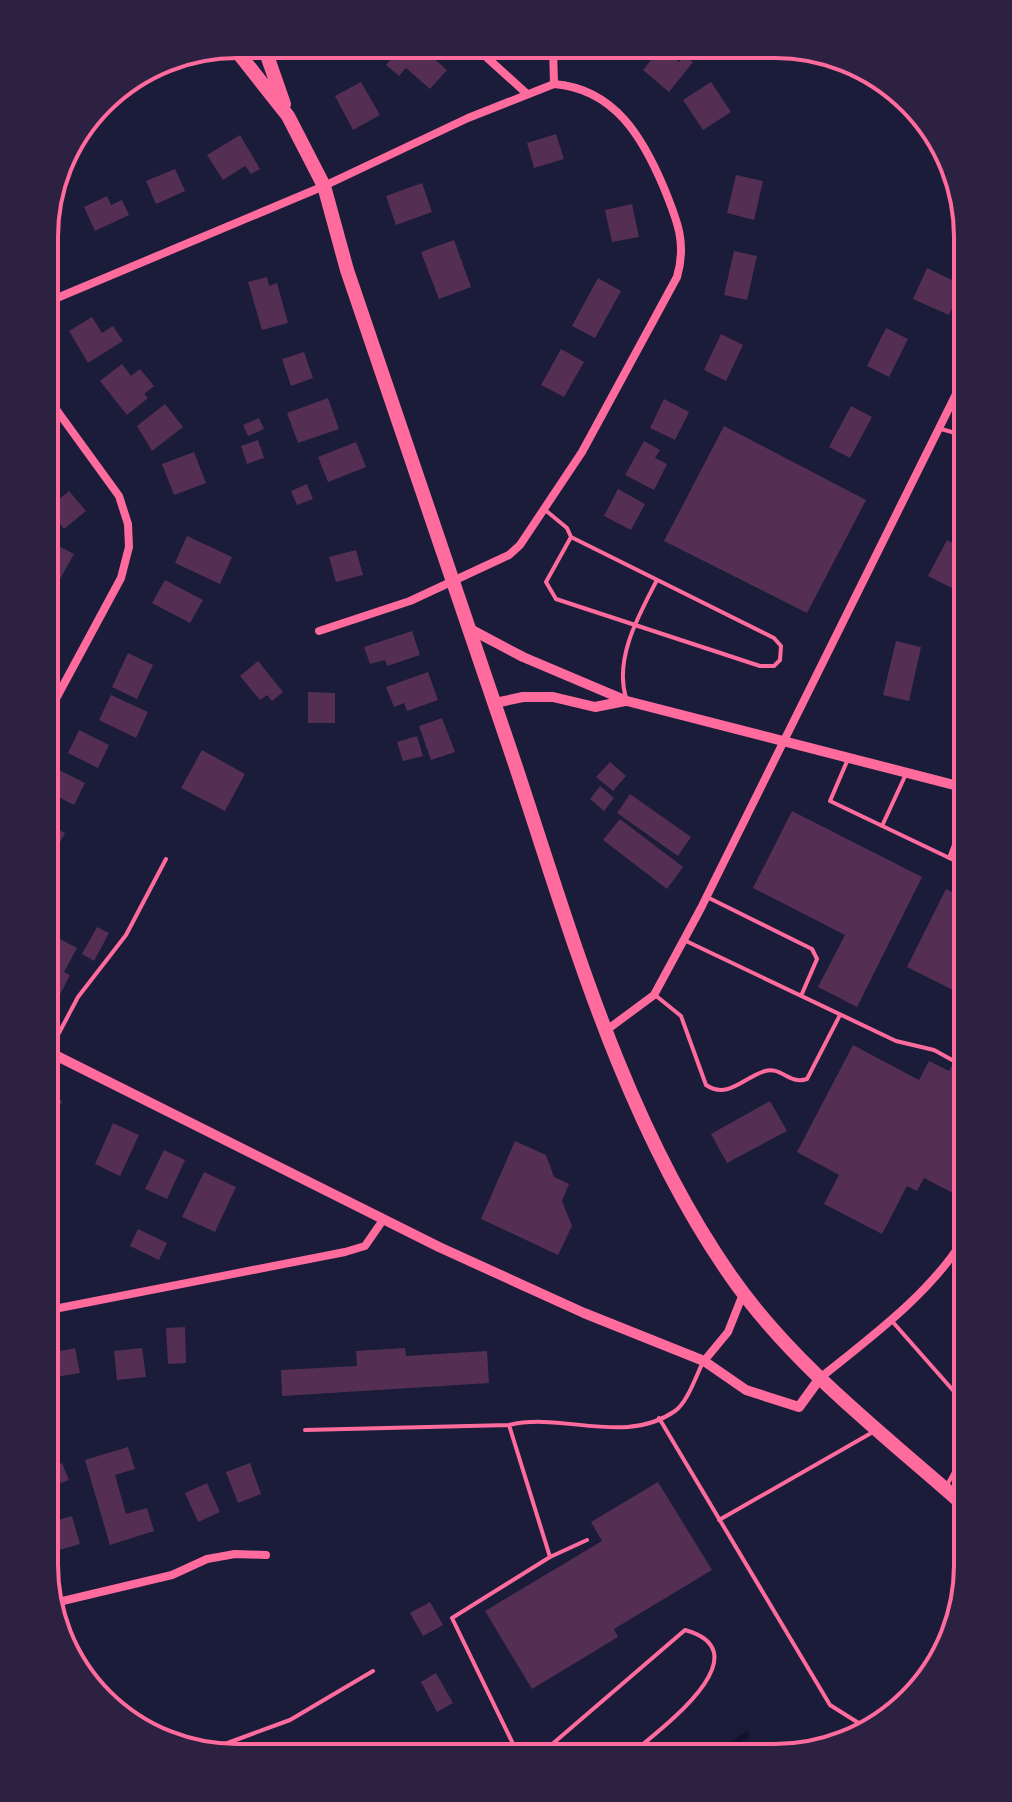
<svg xmlns="http://www.w3.org/2000/svg" width="1012" height="1802" viewBox="0 0 1012 1802" font-family="'Roboto Condensed',sans-serif">
  <style>
    .lines { fill: none; stroke-linecap: round; stroke-linejoin: round }
    .stream { stroke: #12122b; stroke-width: 6 }
    .building { fill: #542f53 }
    .service { stroke: #ff6b9d; stroke-width: 4 }
    .minor { stroke: #ff6b9d; stroke-width: 8 }
    .tertiary { stroke: #ff6b9d; stroke-width: 10 }
    .primary { stroke: #ff6b9d; stroke-width: 14 }
    .rim { fill: none; stroke: #ff6b9d; stroke-width: 4 }
  </style>
  <rect width="100%" height="100%" fill="#1b1b3a"/>
  <g class="lines">
    <path class="stream" d="M786 47 846 64
      M726 1749 746 1735"/>
  </g>
  <path class="building" d="M601 46H631L624 59Z
    M661 48 679 62 684 56 693 62 669 92 643 70Z
    M400 49 413 60 423 49 447 70 430 89 406 68 399 76 386 65Z
    M361 82 380 115 353 130 335 96Z
    M711 82 731 112 703 130 683 100Z
    M556 134 564 159 534 168 527 143Z
    M240 135 260 169 251 174 245 166 223 180 207 155Z
    M175 169 185 191 156 204 146 181Z
    M736 175 763 181 754 220 727 213Z
    M422 183 432 212 396 225 386 196Z
    M107 196 111 205 122 200 129 215 95 231 84 207Z
    M632 204 639 237 612 242 605 210Z
    M454 240 471 287 439 299 421 252Z
    M734 251 757 256 747 300 724 295Z
    M927 268 958 283V295L949 315 913 299Z
    M267 277 269 286 277 283 288 323 262 330 248 282Z
    M598 278 621 291 595 338 572 326Z
    M92 317 102 333 113 326 123 341 88 363 69 331Z
    M886 328 908 339 889 377 867 366Z
    M721 334 743 345 726 381 704 370Z
    M561 349 584 362 564 397 541 385Z
    M304 352 313 378 291 386 282 359Z
    M122 364 131 376 140 369 154 386 144 394 148 398 127 415 100 381Z
    M328 398 339 429 298 443 287 413Z
    M664 399 689 412 675 440 650 428Z
    M165 404 183 427 152 451 137 426Z
    M851 406 872 417 850 458 829 447Z
    M259 418 264 429 248 436 243 425Z
    M724 426 866 500 807 613 664 541Z
    M258 440 264 458 247 464 241 446Z
    M644 441 660 450 655 458 667 464 654 490 625 475Z
    M356 442 366 467 328 482 318 457Z
    M194 452 206 483 174 495 162 464Z
    M307 484 313 499 297 505 291 491Z
    M618 489 645 504 631 530 604 516Z
    M69 491 86 511 64 529 47 509Z
    M187 536 232 557 220 584 175 563Z
    M45 539 74 554 59 581 48 575 51 570 45 567Z
    M947 540 960 547V577L954 589 928 576Z
    M356 550 363 575 336 582 329 557Z
    M165 580 203 600 190 623 152 603Z
    M45 592 58 598 45 625Z
    M412 631 420 655 387 666 385 660 370 664 364 647Z
    M896 641 921 647 909 701 883 695Z
    M128 653 153 665 137 699 112 687Z
    M258 661 283 692 272 701 267 695 260 700 240 676Z
    M428 672 438 700 407 711 404 703 394 707 386 687Z
    M308 692 335 693V723H308Z
    M111 695 148 712 136 738 99 720Z
    M442 718 455 752 431 760 419 726Z
    M79 730 109 745 98 768 68 753Z
    M417 736 423 756 403 761 397 742Z
    M202 750 245 774 225 811 181 788Z
    M610 762 626 776 613 791 596 777Z
    M55 768 85 783 74 805 45 790Z
    M600 786 614 798 604 811 590 799Z
    M630 794 691 837 678 856 617 813Z
    M792 811 922 877 857 1007 818 987 845 935 753 888Z
    M620 819 683 867 667 889 603 840Z
    M45 822 65 833 57 848 45 841Z
    M946 889 963 898V995L907 967Z
    M97 927 109 933 94 961 82 954Z
    M45 931 77 948 64 972 70 975 49 1016 45 1014Z
    M853 1045 919 1080 929 1061 949 1071 957 1057 964 1061V1082L954 1102 964 1107 965 1170 953 1193 924 1178 917 1191 907 1186 882 1234 824 1204 839 1175 797 1152Z
    M45 1092 62 1101 45 1138Z
    M770 1101 787 1131 727 1163 711 1134Z
    M113 1123 139 1135 120 1176 95 1164Z
    M515 1141 546 1155 554 1177 569 1184 562 1201 572 1226 558 1255 481 1219Z
    M164 1150 185 1160 167 1199 145 1189Z
    M204 1172 236 1187 215 1232 182 1217Z
    M138 1229 167 1243 159 1260 130 1246Z
    M185 1327 186 1363 168 1364 166 1328Z
    M75 1348 80 1373 55 1377 51 1353Z
    M142 1348 146 1377 117 1380 114 1351Z
    M405 1348 406 1356 487 1351 489 1383 282 1396 281 1370 357 1366 356 1351Z
    M128 1447 135 1469 115 1475 126 1514 147 1508 154 1531 110 1545 85 1460Z
    M62 1463 69 1480 44 1489V1469Z
    M250 1463 261 1494 238 1503 226 1472Z
    M658 1482 712 1570 614 1629 618 1637 532 1689 485 1611 602 1541 591 1522Z
    M207 1483 220 1512 198 1522 185 1493Z
    M72 1516 80 1544 56 1551 48 1523Z
    M430 1602 443 1625 423 1636 410 1613Z
    M436 1673 453 1703 437 1712 421 1682Z"/>
  <g class="lines">
    <path class="service" d="M941 429 959 434
      M544 509 567 528 571 537 774 638 781 646 780 660 774 666H760L556 599 546 582 571 537
      M626 698C614 658 639 615 657 580
      M848 759 830 801 962 864
      M882 826 906 774
      M949 858 962 824
      M709 898 812 949 817 959 801 996
      M686 941 896 1041 934 1050 954 1061
      M655 995 681 1016 706 1085C728 1100 744 1077 765 1071 781 1066 789 1085 807 1079L840 1015
      M50 1050 78 997 126 935 166 859
      M891 1320 966 1405
      M659 1418 830 1705 865 1727
      M305 1430 509 1425
      M946 1487 967 1448
      M719 1520 873 1432
      M550 1557 509 1425C563 1412 625 1446 675 1411 687 1403 696 1376 703 1362
      M203 1752 290 1720 373 1671
      M517 1752 452 1618 550 1557 587 1540
      M543 1752 685 1630C764 1652 662 1728 636 1750"/>
    <path class="minor" d="M473 45 526 93
      M553 46 554 84
      M45 303 324 186 468 118 554 84C615 89 643 138 664 188 677 220 687 243 677 277L582 452 520 545 509 555 410 601 319 631
      M45 719 121 578 129 547 128 524 119 496 45 394
      M608 1029 654 995 701 908 959 388
      M44 1311 345 1252 365 1246 383 1220
      M704 1361 728 1332 743 1294
      M820 1378C871 1337 931 1293 965 1237
      M50 1604 172 1575 207 1559 235 1554 266 1555"/>
    <path class="tertiary" d="M470 629 523 657 627 701 962 787
      M495 703 523 697H553L595 707 625 701
      M45 1050 439 1247 584 1313 704 1361 746 1390 799 1407 820 1378"/>
    <path class="primary" d="M263 44 284 104
      M232 45 288 116 324 186 347 270C403 436 461 601 516 767 573 939 625 1124 730 1275 793 1366 885 1435 967 1508"/>
  </g>
  <path d="M0 0H1012V1802H0ZM237 58H775A179 179 0 0 1 954 237V1565A179 179 0 0 1 775 1744H237A179 179 0 0 1 58 1565V237A179 179 0 0 1 237 58Z" fill="#2d2142" fill-rule="evenodd"/>
  <path class="rim" d="M237 58H775A179 179 0 0 1 954 237V1565A179 179 0 0 1 775 1744H237A179 179 0 0 1 58 1565V237A179 179 0 0 1 237 58Z"/>
</svg>
